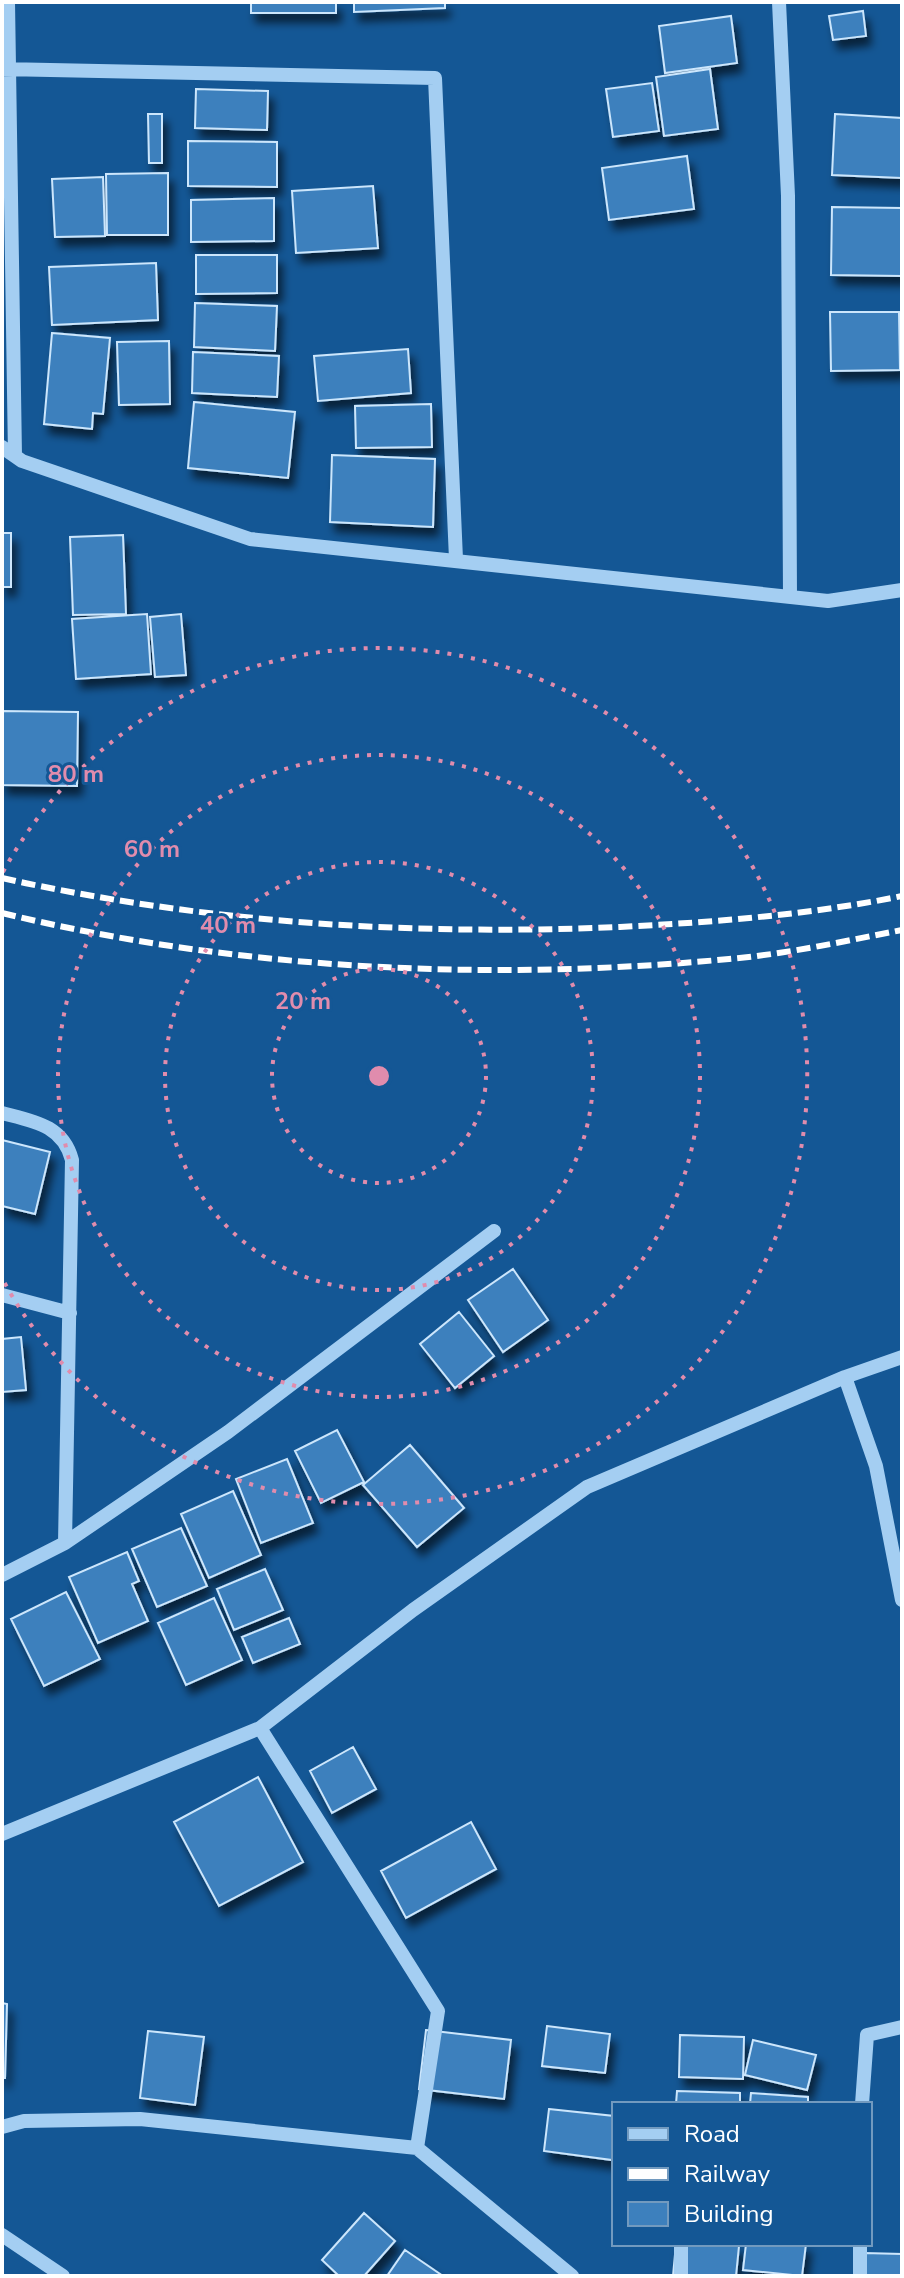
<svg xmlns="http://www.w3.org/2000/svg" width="904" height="2278" viewBox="0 0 904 2278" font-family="'Nunito Sans',sans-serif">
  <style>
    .building { fill: #3d80bd; stroke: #cce6fc; stroke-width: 2; filter: url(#shadow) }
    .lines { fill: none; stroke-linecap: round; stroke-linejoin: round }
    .minor { stroke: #a4cef2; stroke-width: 14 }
    .rail { stroke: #fff; stroke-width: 6; stroke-dasharray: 14 6; stroke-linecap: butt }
    .ring { fill: none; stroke: #e08cad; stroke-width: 4; stroke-dasharray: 4 8 }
    .centre { fill: #e08cad; stroke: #145795; stroke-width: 4 }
    .ring-label { font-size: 24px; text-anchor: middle; font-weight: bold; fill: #e08cad; stroke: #145795; stroke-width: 6; stroke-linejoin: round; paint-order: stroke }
  </style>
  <defs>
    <filter id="shadow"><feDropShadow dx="5" dy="9" stdDeviation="4" flood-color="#0009"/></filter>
  </defs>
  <rect width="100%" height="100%" fill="#145795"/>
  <path class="building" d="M251 2H336V13H251Z
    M354 2H445V8L354 12Z
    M863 11 866 36 833 40 829 16Z
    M731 16 737 63 665 73 659 26Z
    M710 69 718 129 664 136 656 77Z
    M652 83 659 131 613 137 606 89Z
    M196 89 268 91 267 130 195 128Z
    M148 114H162V163H149Z
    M835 114 902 118V178L832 175Z
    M188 141 277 142V187L188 186Z
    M687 156 694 209 609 220 602 168Z
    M168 173V235H107L106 174Z
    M103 177 105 236 55 237 52 179Z
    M373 186 378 248 296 253 292 191Z
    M274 198V241L191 242V200Z
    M832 207 902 208V276L831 275Z
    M196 255H277V293L196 294Z
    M156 263 158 320 52 325 49 267Z
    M195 303 277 306 275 351 194 347Z
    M830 312H899L900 370 831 371Z
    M52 333 110 338 103 414 93 413 92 429 44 424Z
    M169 341 170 404 119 405 117 342Z
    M408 349 411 393 318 401 314 356Z
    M193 352 279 356 277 397 192 393Z
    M194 402 295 412 288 478 188 468Z
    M431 404 432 447 356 448 355 406Z
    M332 455 435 459 433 527 330 522Z
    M2 533H11V587H2Z
    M123 535 126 614 73 615 70 537Z
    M147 614 151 674 76 679 72 619Z
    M181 614 186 675 155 677 150 617Z
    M2 711 78 712 77 786 2 785Z
    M2 1140 50 1152 35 1214 2 1206Z
    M513 1269 548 1320 503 1352 468 1300Z
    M459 1312 494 1356 455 1388 420 1344Z
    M21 1337 26 1390 2 1392V1339Z
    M337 1430 364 1482 321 1503 295 1451Z
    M410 1445 464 1508 417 1547 363 1485Z
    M287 1459 313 1523 261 1543 236 1479Z
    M233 1491 261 1555 209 1578 181 1514Z
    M181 1528 207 1586 157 1607 132 1549Z
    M127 1552 139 1581 132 1584 148 1621 98 1643 69 1577Z
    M265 1569 283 1610 234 1630 217 1589Z
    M66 1592 100 1659 44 1686 11 1619Z
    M214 1598 242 1660 186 1685 158 1623Z
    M289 1618 300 1644 253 1663 242 1637Z
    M353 1747 376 1789 332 1813 310 1771Z
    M258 1777 303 1862 219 1906 174 1822Z
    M471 1822 496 1869 406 1918 381 1871Z
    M2 2003 7 2004 5 2078H2Z
    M547 2026 610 2034 605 2073 542 2066Z
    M426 2030 511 2040 504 2099 419 2089Z
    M148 2031 204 2037 195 2105 140 2098Z
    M680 2035 744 2037 743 2079 679 2077Z
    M753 2040 816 2055 807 2090 745 2075Z
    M677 2091 740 2093V2104H676Z
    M751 2093 808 2097V2104H750Z
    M549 2109 614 2116 612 2160 544 2151Z
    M364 2213 395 2241 364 2276H339L322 2260Z
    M676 2244 739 2246 736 2276H673Z
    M746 2244H806L802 2276 743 2270Z
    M405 2250 443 2276H387Z
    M864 2253 902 2254V2276H863Z"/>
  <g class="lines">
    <path class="minor" d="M8 2 15 456
      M779 2 788 196 790 597
      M2 69 435 78 456 559
      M2 447 22 461 250 539 828 601 902 590
      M2 1113C33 1121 63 1125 72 1160L65 1543 228 1432 494 1231
      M2 1295 70 1313
      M845 1377 876 1466 902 1600
      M2 1575 65 1543
      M260 1728 438 2011 417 2148
      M2 1834 260 1728 413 1610 587 1487 845 1377 902 1357
      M862 2104 867 2035 902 2027
      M2 2127 24 2121 140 2119 417 2148 572 2276
      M2 2235 63 2276
      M681 2244V2276
      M860 2276V2244"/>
    <path class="rail" d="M2 878C204 923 413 936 620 927 716 922 808 915 902 896
      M2 913C236 970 489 982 729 959 787 954 845 941 902 930"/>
  </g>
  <g class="ring">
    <circle cx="379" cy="1076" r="107"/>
    <circle cx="379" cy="1076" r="214"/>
    <circle cx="379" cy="1076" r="321"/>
    <path d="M3 872A428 428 0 1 1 3 1280"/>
  </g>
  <circle cx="379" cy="1076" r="12" class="centre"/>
  <g class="ring-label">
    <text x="76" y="782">80 m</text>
    <text x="152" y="857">60 m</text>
    <text x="228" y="933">40 m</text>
    <text x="303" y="1009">20 m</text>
  </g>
  <rect width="904" height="2278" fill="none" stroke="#ffffff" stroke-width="8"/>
  <rect x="612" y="2102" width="260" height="144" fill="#145795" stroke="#729abf" stroke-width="2"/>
  <rect x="628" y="2128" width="40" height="12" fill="#a4cef2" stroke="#729abf" stroke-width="2"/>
  <text x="684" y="2142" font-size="24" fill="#ffffff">Road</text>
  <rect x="628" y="2168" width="40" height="12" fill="#ffffff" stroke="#729abf" stroke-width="2"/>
  <text x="684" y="2182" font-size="24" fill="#ffffff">Railway</text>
  <rect x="628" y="2202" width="40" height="24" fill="#3d80bd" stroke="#729abf" stroke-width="2"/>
  <text x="684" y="2222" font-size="24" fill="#ffffff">Building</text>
</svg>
